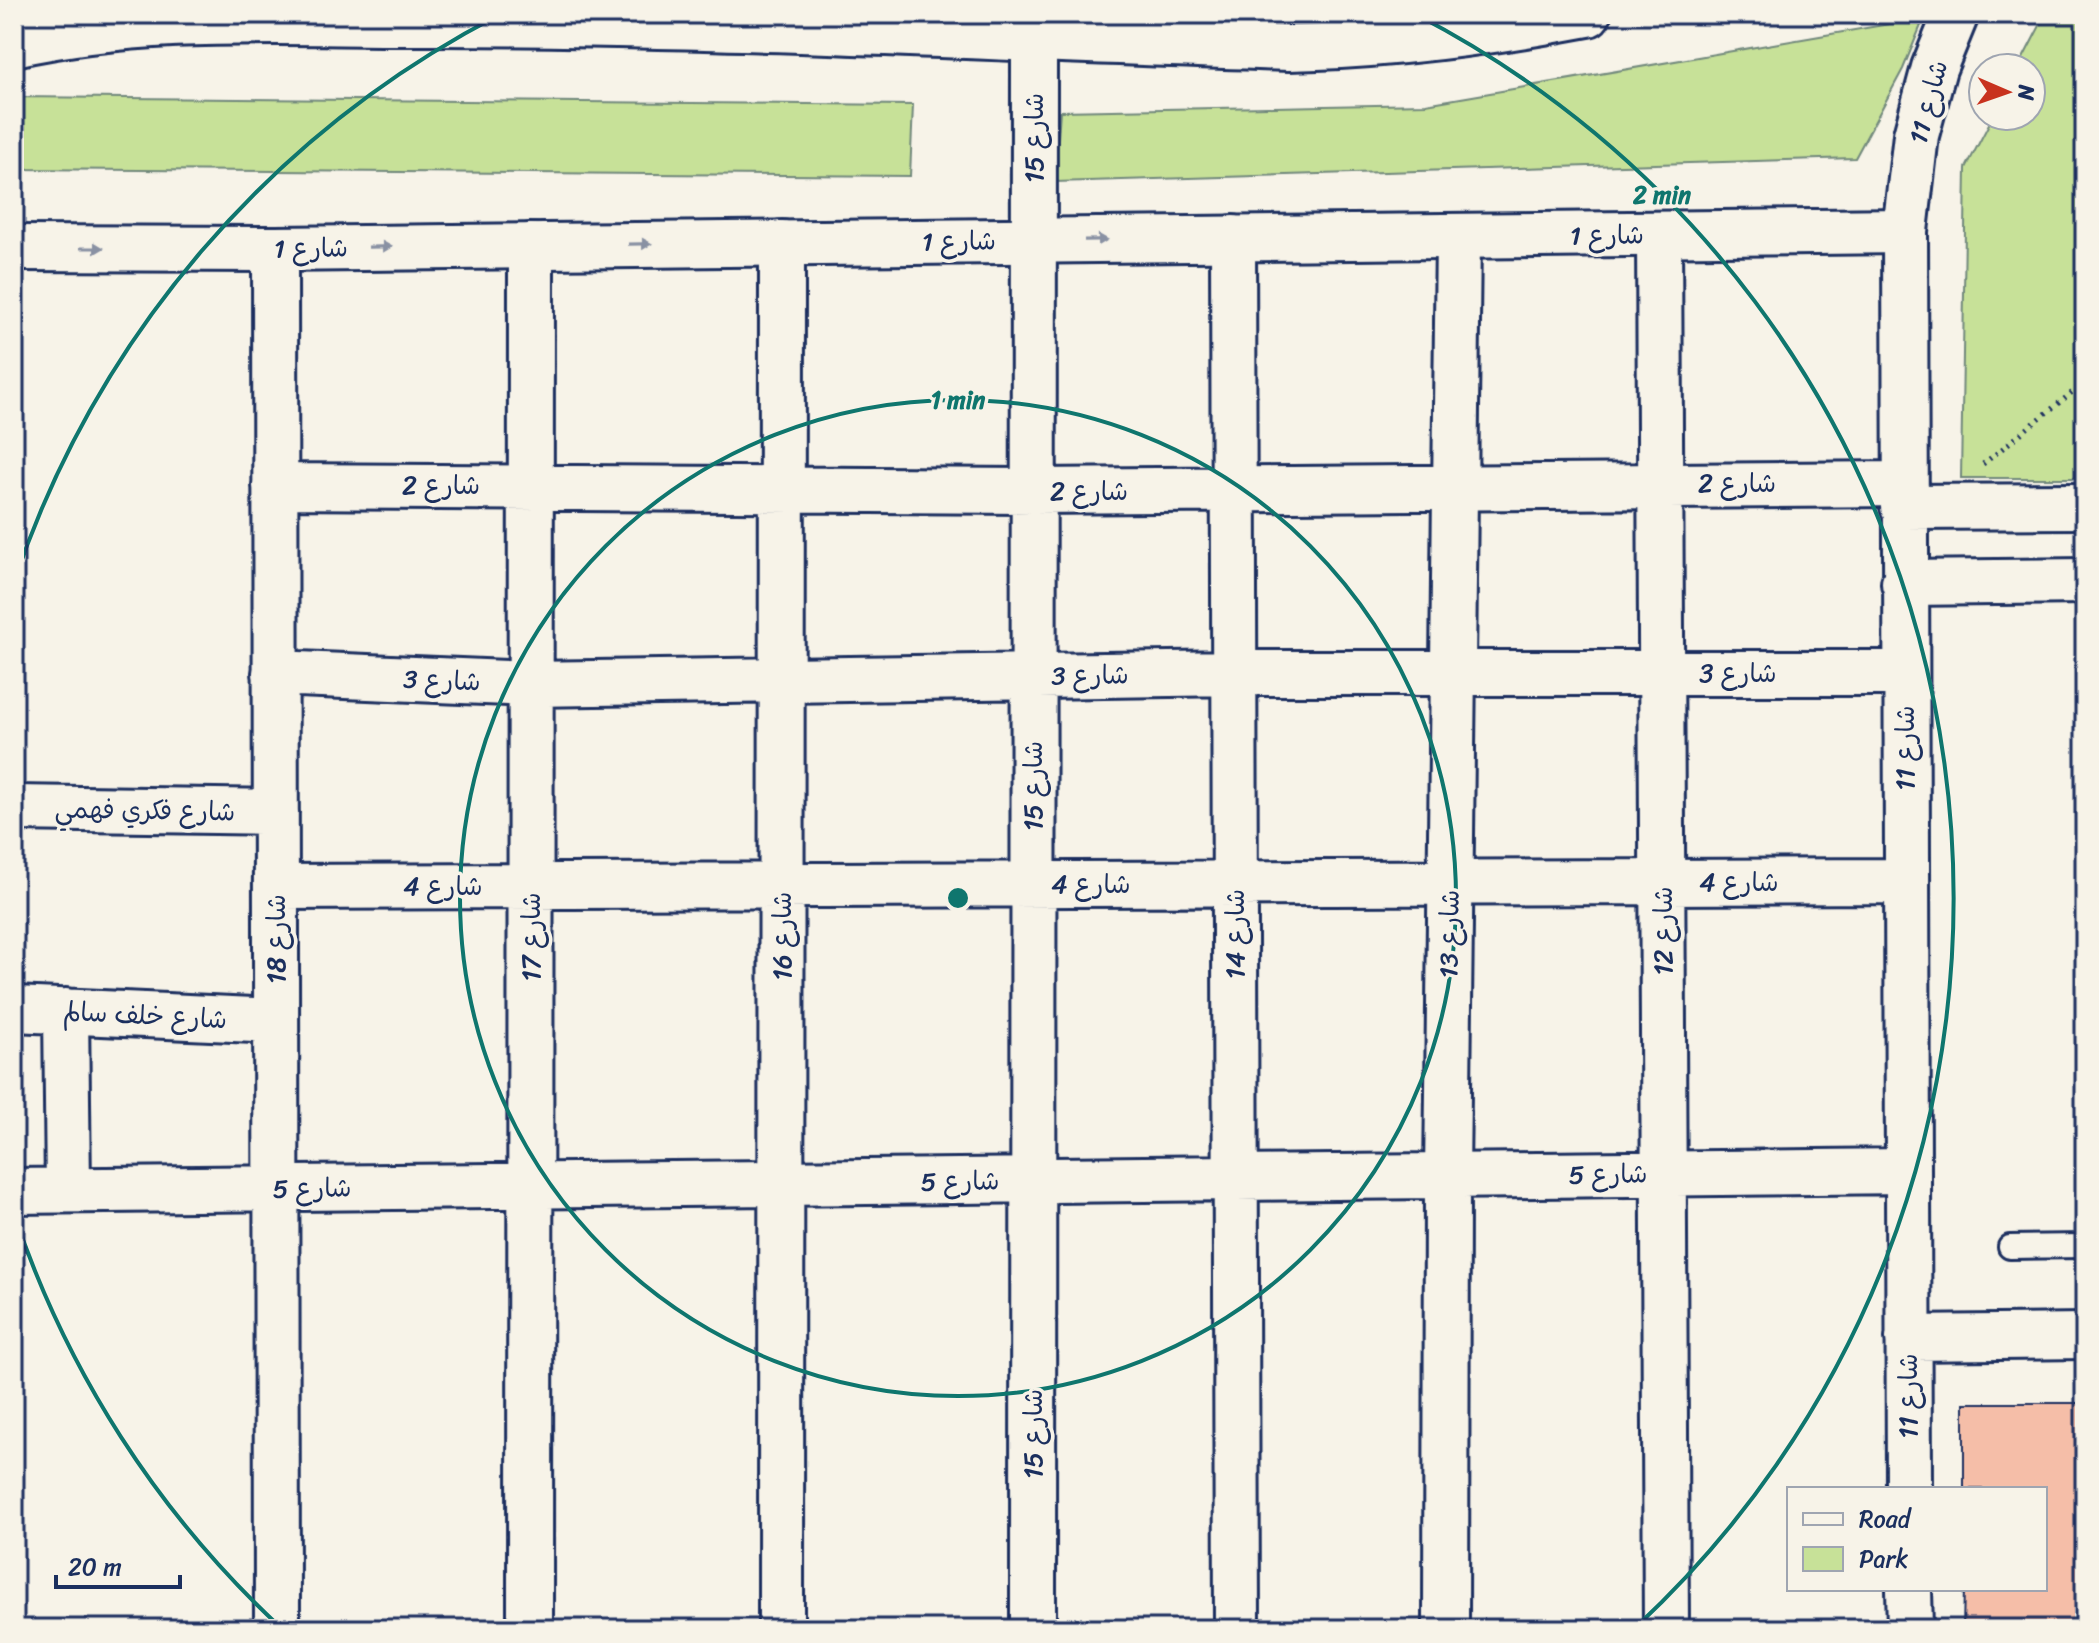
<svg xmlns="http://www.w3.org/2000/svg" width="2099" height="1643" viewBox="0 0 2099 1643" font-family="Sriracha,'Playpen Sans Arabic',sans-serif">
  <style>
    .green { fill: #c7e198; stroke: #71887b; stroke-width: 2 }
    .building { fill: #f5bea8; stroke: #1b2f5e; stroke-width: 2 }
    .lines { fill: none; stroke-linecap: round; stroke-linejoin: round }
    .service-casing { stroke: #1b2f5e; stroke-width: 28 }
    .minor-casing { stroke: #1b2f5e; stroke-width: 50 }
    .tertiary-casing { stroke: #1b2f5e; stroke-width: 50 }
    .path { stroke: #1b2f5e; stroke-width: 5; stroke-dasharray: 2 6; stroke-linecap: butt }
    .service { stroke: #f7f3e8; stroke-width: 22 }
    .minor { stroke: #f7f3e8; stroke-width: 44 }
    .tertiary { stroke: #f7f3e8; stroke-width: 44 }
    .oneway { fill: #8991a3 }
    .ring { fill: none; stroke: #0f766e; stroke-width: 4 }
    .labels { text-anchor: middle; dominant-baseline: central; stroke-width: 7; stroke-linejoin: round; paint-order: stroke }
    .street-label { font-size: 26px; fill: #1b2f5e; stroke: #f7f3e8 }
    .centre { fill: #0f766e; stroke: #f7f3e8; stroke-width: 4 }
    .ring-label { font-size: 24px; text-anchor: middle; font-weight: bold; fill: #0f766e; stroke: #f7f3e8; stroke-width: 7; stroke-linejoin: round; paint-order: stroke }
  </style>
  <rect width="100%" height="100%" fill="#f7f3e8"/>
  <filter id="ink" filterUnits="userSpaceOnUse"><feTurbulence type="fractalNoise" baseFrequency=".0125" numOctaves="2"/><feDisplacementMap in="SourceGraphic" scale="16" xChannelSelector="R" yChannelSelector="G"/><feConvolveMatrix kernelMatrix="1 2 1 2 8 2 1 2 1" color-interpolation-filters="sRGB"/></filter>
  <g filter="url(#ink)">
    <path class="green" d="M2046 14H2085V478H1961L1966 168 1993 116H2031V68H2018Z
      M1924 18 1903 69 1855 158 1055 182 1060 111 1426 104Z
      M14 97 913 105 910 176 14 169Z"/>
    <path class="building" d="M1964 1403H2085V1629H1963L1964 1589H2045V1489H1964Z"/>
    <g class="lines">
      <defs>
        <path id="service" d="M2010 1247 2085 1246"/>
        <path id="minor" d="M1905 231 1909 1489
          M1659 234 1666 1629
          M1233 238 1237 1629
          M275 249 277 1629
          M275 486 1034 491 1903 484
          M1903 507 2085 506
          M1904 583 2085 581
          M275 673 530 684 1234 673H1904
          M14 808 276 812
          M276 887 1905 881
          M14 1009 276 1021
          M66 1011 68 1190
          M14 1191 1907 1171
          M1908 1338 2085 1336
          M1909 1589 1910 1629
          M530 1629 531 246
          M781 1629 782 243
          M1033 1629 1034 40
          M1446 1629 1447 1176 1458 238"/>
        <path id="tertiary" d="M14 44C143 15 279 23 411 23 703 22 997 39 1289 48 1391 46 1488 33 1588 14
          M14 248 275 249 1905 231 1916 135 1934 68 1956 14"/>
      </defs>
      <use href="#service" class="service-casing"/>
      <use href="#minor" class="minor-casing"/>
      <use href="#tertiary" class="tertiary-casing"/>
      <path class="path" d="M1983 464 2085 382"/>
      <use href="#service" class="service"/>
      <use href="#minor" class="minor"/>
      <use href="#tertiary" class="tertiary"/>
    </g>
    <defs><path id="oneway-solid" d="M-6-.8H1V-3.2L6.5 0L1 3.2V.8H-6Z" transform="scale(2)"/></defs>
    <g class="oneway">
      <use href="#oneway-solid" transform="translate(1096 240) rotate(-1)"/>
      <use href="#oneway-solid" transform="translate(640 244) rotate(-1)"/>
      <use href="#oneway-solid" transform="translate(380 247) rotate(-1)"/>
      <use href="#oneway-solid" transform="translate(92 248)"/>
    </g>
  </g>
  <g class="ring">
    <circle cx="958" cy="898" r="498"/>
    <path d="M279 1626A995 995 0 0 1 14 1214M14 582A995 995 0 0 1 499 15M1417 15A995 995 0 0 1 1637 1626"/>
  </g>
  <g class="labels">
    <g class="street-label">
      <text transform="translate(1928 102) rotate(-75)">شارع 11</text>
      <text transform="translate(1034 138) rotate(-90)">شارع 15</text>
      <text transform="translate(1607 235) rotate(-1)">شارع 1</text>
      <text transform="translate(959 241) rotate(-1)">شارع 1</text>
      <text transform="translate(311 248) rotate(-1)">شارع 1</text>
      <text x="1737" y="483">شارع 2</text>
      <text x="441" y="485">شارع 2</text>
      <text x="1089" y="491">شارع 2</text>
      <text x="1738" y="673">شارع 3</text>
      <text transform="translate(1090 675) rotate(-1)">شارع 3</text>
      <text transform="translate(442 680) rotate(2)">شارع 3</text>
      <text transform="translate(1905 748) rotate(-90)">شارع 11</text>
      <text transform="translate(1033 786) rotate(-90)">شارع 15</text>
      <text transform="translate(145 810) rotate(1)">شارع فكري فهمي</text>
      <text x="1739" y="882">شارع 4</text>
      <text x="1091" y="884">شارع 4</text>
      <text x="443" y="886">شارع 4</text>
      <text transform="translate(1663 931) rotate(-90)">شارع 12</text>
      <text transform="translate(1235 934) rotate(-90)">شارع 14</text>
      <text transform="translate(1449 934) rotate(-89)">شارع 13</text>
      <text transform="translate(782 936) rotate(-90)">شارع 16</text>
      <text transform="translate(531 937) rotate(-90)">شارع 17</text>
      <text transform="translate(276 939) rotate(-90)">شارع 18</text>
      <text transform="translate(145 1015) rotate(3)">شارع خلف سالم</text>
      <text transform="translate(1608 1174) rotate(-1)">شارع 5</text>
      <text transform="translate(960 1181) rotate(-1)">شارع 5</text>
      <text transform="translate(312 1188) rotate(-1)">شارع 5</text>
      <text transform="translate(1908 1396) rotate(-90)">شارع 11</text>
      <text transform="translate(1033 1434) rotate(-90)">شارع 15</text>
    </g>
  </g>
  <circle cx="958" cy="898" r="12" class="centre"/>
  <g class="ring-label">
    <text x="1662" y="203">2 min</text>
    <text x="958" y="408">1 min</text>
  </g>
  <rect width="2099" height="1643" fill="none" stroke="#f7f3e8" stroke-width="48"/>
  <rect x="24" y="24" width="2051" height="1595" fill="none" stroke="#1b2f5e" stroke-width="3" filter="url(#ink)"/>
  <rect x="1787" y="1487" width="260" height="104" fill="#f7f3e8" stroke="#9fa5b1" stroke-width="2"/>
  <rect x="1803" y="1513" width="40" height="12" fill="#f7f3e8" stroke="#9fa5b1" stroke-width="2"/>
  <text x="1859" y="1527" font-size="24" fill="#1b2f5e">Road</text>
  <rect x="1803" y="1547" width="40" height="24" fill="#c7e198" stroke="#9fa5b1" stroke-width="2"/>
  <text x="1859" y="1567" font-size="24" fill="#1b2f5e">Park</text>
  <g transform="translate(2007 92) rotate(92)"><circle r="38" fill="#f7f3e8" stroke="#9fa5b1" stroke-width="2"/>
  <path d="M0-6L14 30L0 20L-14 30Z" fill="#c8321e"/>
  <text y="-12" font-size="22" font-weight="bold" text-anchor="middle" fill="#1b2f5e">N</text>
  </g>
  <path d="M56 1575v12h124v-12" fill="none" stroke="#1b2f5e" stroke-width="4"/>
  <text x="68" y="1575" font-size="24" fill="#1b2f5e" stroke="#f7f3e8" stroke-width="6" paint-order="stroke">20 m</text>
</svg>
